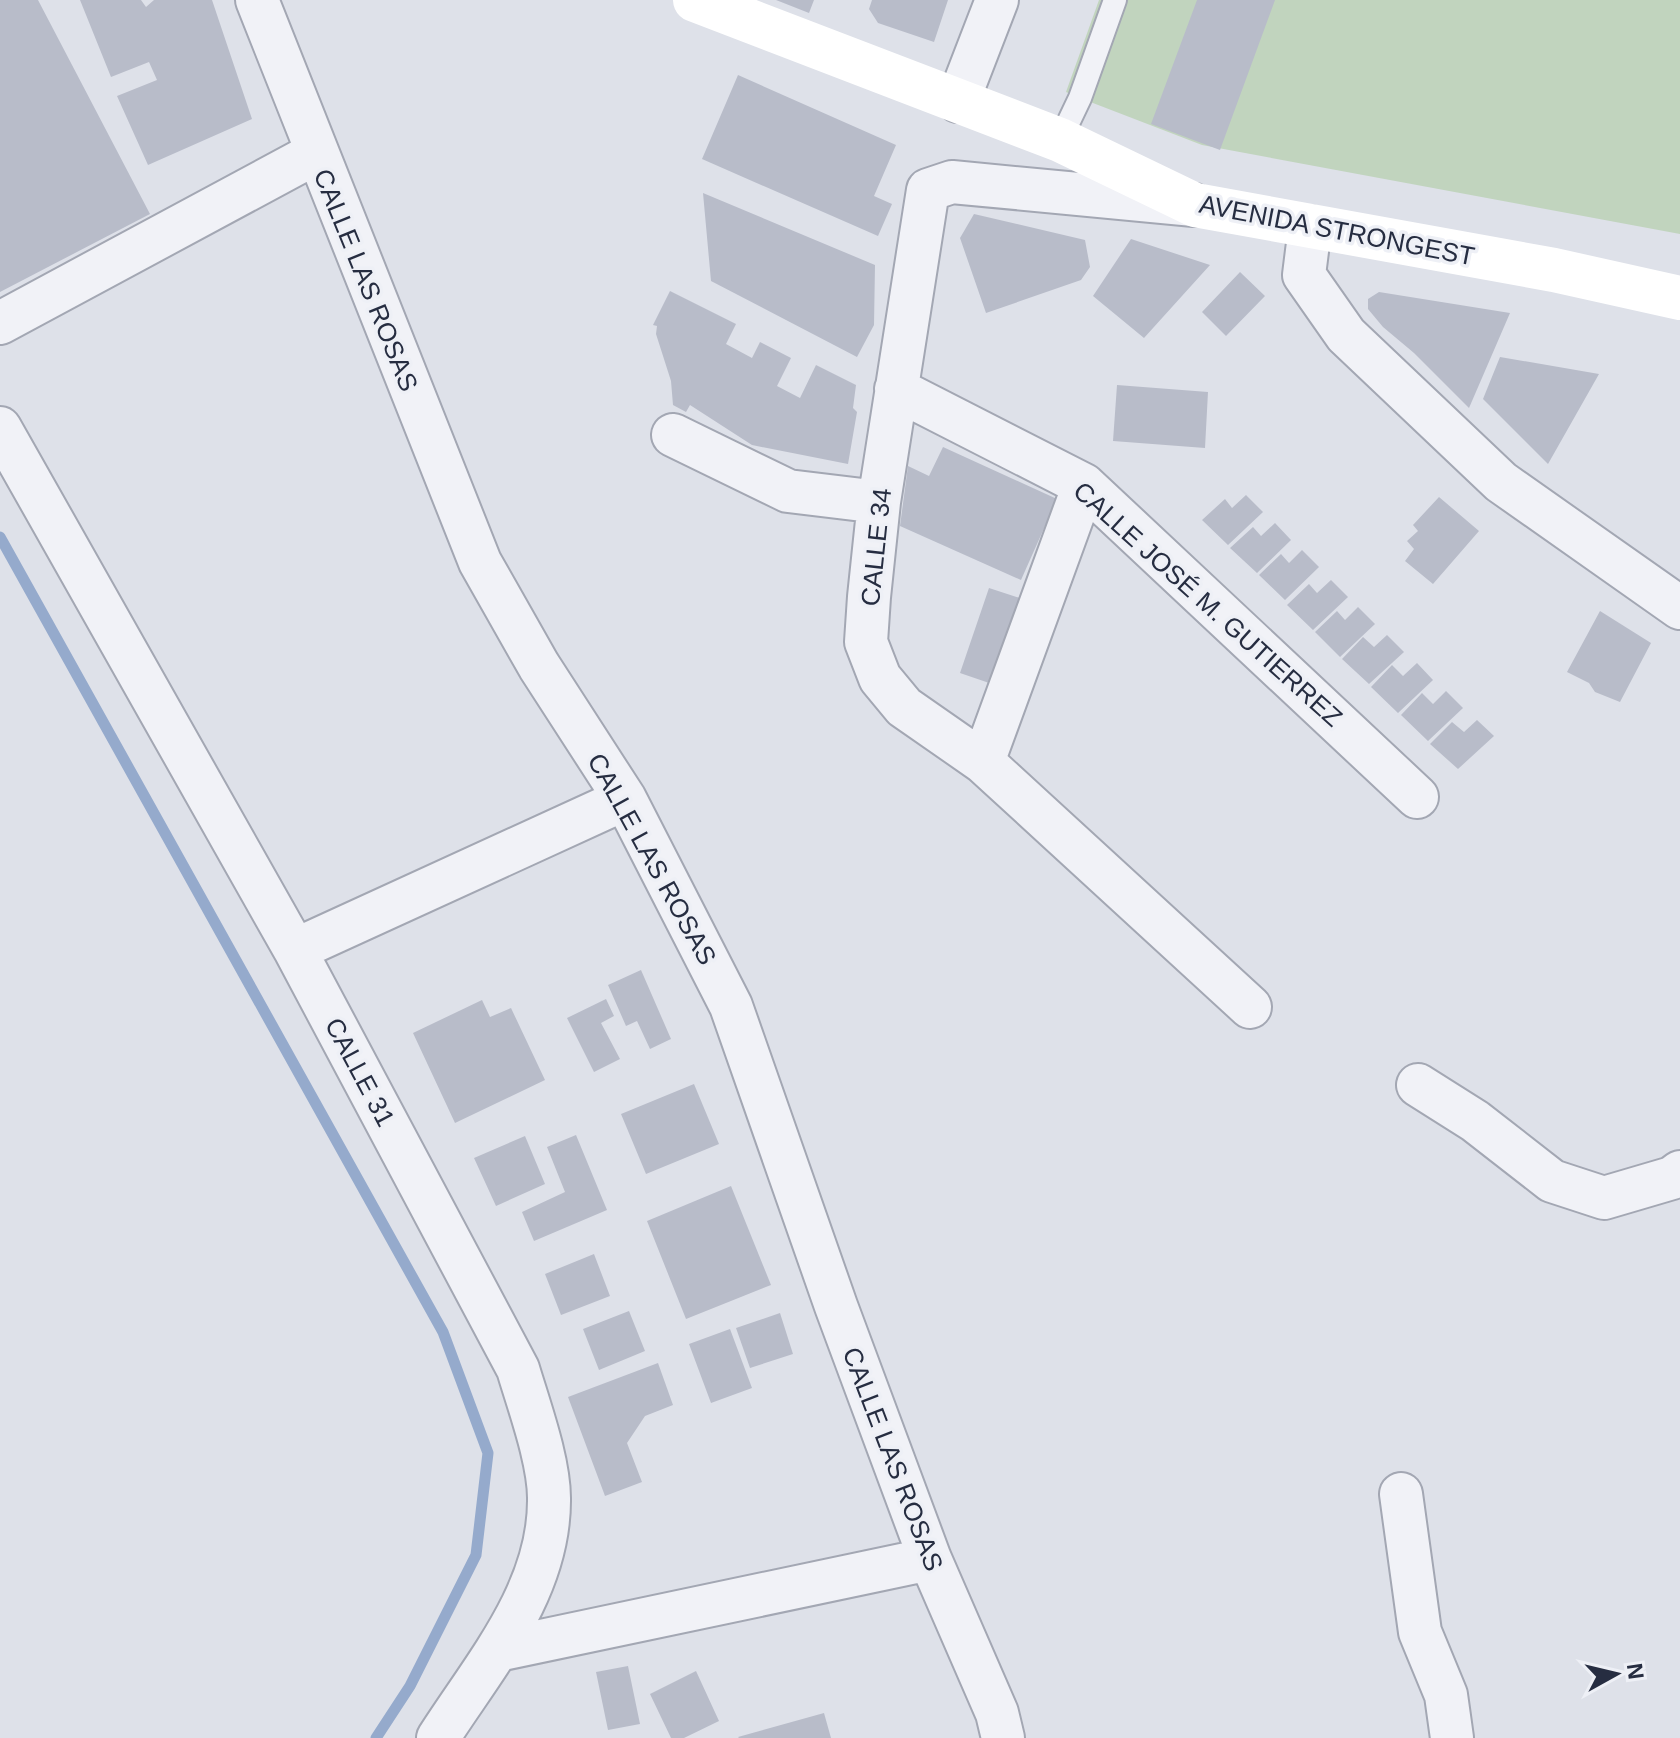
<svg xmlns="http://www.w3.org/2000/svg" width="1680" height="1738" viewBox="0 0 1680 1738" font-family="Arial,sans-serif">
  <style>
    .green { fill: #c1d4be }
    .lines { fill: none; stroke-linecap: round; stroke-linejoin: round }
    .stream { stroke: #95aacc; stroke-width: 11 }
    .building { fill: #b8bcc9 }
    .lane-casing { stroke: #a3a7b3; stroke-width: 26 }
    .street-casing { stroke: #a3a7b3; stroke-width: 46 }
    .lane { stroke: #f1f2f7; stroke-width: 22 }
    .street { stroke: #f1f2f7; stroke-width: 42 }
    .secondary { stroke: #fff; stroke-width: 44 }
    .labels { text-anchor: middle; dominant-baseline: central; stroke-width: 7; stroke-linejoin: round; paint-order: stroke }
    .street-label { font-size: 26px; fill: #262d41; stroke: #eef0f6 }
  </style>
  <rect width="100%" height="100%" fill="#dee1e9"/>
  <path class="green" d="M1099 0H1680V234L1202 145 1080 98 1066 92Z"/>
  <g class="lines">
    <path class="stream" d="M0 537 443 1332 488 1453 476 1555 410 1686 376 1738"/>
  </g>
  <path class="building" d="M0 0H38L150 214 0 292Z
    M80 0H141L146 7 154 0H212L252 119 148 165 117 96 157 80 149 62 111 77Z
    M776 0H814L809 13Z
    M872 0H948L934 42 878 23 869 9Z
    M1197 0H1275L1220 150 1151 124Z
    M738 75 896 145 874 196 892 204 878 236 702 159Z
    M703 193 875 265 874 325 857 357 711 281Z
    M974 214 1085 240 1090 267 1081 280 986 313 960 238Z
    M1131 239 1210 265 1144 338 1093 296Z
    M1240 272 1265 296 1226 336 1202 312Z
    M670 291 736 324 726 344 752 358 760 342 791 358 777 386 800 398 816 365 856 385 853 408 857 412 848 464 752 445 690 405 686 412 673 405 671 381 656 334 657 326 653 325Z
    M1379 292 1510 313 1469 408 1414 353 1383 327 1368 309V299Z
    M1500 357 1599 374 1548 464 1483 399Z
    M1117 385 1208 392 1205 448 1113 441Z
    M943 447 1057 499 1021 580 900 526 908 466 929 476Z
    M1246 495 1263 512 1228 545 1202 520 1225 499 1232 508Z
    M1439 497 1479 531 1433 584 1405 561 1414 549 1407 541 1418 531 1413 525Z
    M1275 523 1291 540 1257 573 1230 548 1253 527 1261 536Z
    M1302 550 1319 567 1285 600 1259 575 1281 554 1289 563Z
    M1331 580 1348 597 1313 630 1287 605 1309 584 1317 593Z
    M989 588 1023 599 995 685 960 673Z
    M1358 607 1375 624 1340 657 1315 632 1337 611 1345 620Z
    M1600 611 1651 643 1620 702 1595 692 1589 683 1567 672Z
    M1387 635 1404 652 1369 684 1342 659 1363 637 1374 647Z
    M1417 663 1433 680 1398 713 1371 687 1392 665 1403 676Z
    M1446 691 1463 708 1428 741 1401 715 1422 693 1433 704Z
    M1477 720 1494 736 1458 769 1430 744 1452 722 1464 732Z
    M641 970 671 1039 650 1049 637 1021 626 1026 608 985Z
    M606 999 614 1016 601 1023 620 1059 594 1072 567 1018Z
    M482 1000 490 1017 511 1008 545 1080 455 1123 413 1033Z
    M694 1084 719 1144 646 1174 621 1114Z
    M576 1135 607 1210 534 1241 522 1212 565 1192 547 1147Z
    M525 1136 545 1184 496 1206 474 1158Z
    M731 1186 771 1285 686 1319 647 1221Z
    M594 1254 610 1296 561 1315 545 1274Z
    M629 1311 645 1351 599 1370 583 1329Z
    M780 1313 793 1354 750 1368 736 1328Z
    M730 1329 752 1388 711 1403 689 1344Z
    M658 1363 673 1405 645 1416 627 1443 642 1482 605 1496 568 1397Z
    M628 1666 640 1724 608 1730 596 1672Z
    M696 1671 719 1721 684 1738H671L650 1694Z
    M824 1713 831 1738H739L738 1737Z"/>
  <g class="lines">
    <defs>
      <path id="lane" d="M1060 140 1080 98 1115 0"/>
      <path id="street" d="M257 0 480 562 539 666 625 799 731 1006 836 1306 930 1559 997 1713 1003 1738
        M958 101 997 0
        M1194 205 952 182 928 190 879 502 869 597 866 642 880 678 904 707 983 762 1250 1007
        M1310 227 1304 275 1346 335 1501 482 1680 608
        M0 323 316 153
        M896 389 1084 485 1417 797
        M0 428 295 950 518 1369C529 1406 550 1463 549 1501 549 1592 484 1666 438 1738
        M673 435 788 491 879 502
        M983 762 1084 485
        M295 950 625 799
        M1418 1085 1475 1121 1552 1181 1604 1198 1672 1178 1680 1172
        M1401 1494 1420 1632 1446 1695 1452 1738
        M498 1650 930 1559"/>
    </defs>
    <use href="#lane" class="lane-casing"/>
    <use href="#street" class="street-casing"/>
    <use href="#lane" class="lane"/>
    <use href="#street" class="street"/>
    <path class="secondary" d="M695 0 1060 140 1195 205 1554 270 1680 298"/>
  </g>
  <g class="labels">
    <g class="street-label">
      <text transform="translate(1337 230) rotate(11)">AVENIDA STRONGEST</text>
      <text transform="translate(366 280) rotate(68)">CALLE LAS ROSAS</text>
      <text transform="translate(876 547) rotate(-84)">CALLE 34</text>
      <text transform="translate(1208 604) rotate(42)">CALLE JOSÉ M. GUTIERREZ</text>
      <text transform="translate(652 859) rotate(61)">CALLE LAS ROSAS</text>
      <text transform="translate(360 1072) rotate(62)">CALLE 31</text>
      <text transform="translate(893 1459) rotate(69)">CALLE LAS ROSAS</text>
    </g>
  </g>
  <g transform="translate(1616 1674) rotate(82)" stroke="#eef0f6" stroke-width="6" paint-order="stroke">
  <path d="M0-6L14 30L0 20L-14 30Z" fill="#262d41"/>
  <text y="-12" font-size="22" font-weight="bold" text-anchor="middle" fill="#262d41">N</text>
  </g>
</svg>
